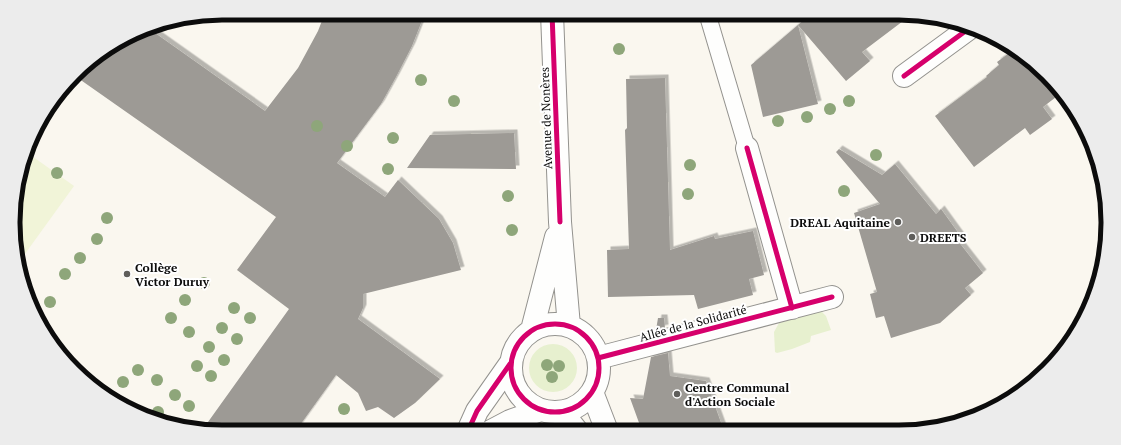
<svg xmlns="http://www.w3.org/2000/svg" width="1121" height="445" viewBox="0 0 1121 445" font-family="'PT Serif',serif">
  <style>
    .green { fill: #e7f0cf }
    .pitch { fill: #f1f4d8 }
    .building { fill: #9d9a95; filter: url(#shadow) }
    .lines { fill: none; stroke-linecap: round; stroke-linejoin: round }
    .service-casing { stroke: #93928e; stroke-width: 18 }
    .minor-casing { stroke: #93928e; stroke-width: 24 }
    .service { stroke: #fefefd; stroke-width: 16 }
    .minor { stroke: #fefefd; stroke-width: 22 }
    .cycleway-casing { stroke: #fff; stroke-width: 8 }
    .cycleway { stroke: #d6006c; stroke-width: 5 }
    .tree { fill: #8ea67a }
    .poi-dot { fill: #5f5e5b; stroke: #fff; stroke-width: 1.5 }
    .labels { text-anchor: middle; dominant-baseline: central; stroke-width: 4; stroke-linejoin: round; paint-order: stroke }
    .street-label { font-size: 12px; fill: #0c0c0c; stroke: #fff }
    .poi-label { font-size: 12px; font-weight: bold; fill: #0c0c0c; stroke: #fff; text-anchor: start }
    .rim { fill: none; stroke: #0c0c0c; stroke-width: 5 }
  </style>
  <defs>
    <filter id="shadow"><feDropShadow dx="3.5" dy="-3.5" stdDeviation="0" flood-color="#0004"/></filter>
  </defs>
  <rect width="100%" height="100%" fill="#faf7ef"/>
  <path class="green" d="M821 311 826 316 831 330 811 336 810 342 792 349 777 353 775 352 774 332 779 323Z
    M529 368a24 24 0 1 1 48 0a24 24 0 1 1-48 0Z"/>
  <path class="pitch" d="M29 154 74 186 22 258 17 254 15 195Z"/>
  <path class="building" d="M325 13H425L412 46 396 77 381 104 337 163 385 197 398 180 439 219 453 243 461 270 363 294V308L358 319 440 379 415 403 394 418 378 407 366 411 358 393 336 375 295 432H222L203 429 289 309 237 270 276 217 75 76 85 65 148 28 265 111 298 68 318 31Z
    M812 13H898L911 15 862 52 870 61 846 81 798 25Z
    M798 25 818 104 763 117 751 65Z
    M1012 51 1028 60 1056 97 1043 107 1052 119 1030 135 1025 128 974 167 935 116 987 77 986 76 999 65 997 62Z
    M665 78 670 250 714 236 715 239 753 231 764 275 749 279 753 295 698 309 694 295 608 297 607 250 629 249 625 130 627 128 626 79Z
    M514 133 516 169 407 168 430 135Z
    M839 149 882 175 895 164 936 214 941 209 962 238 958 241 983 273 965 288 971 295 940 323 891 338 884 316 876 318 870 294 877 292 854 213 880 204 836 152Z
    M658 318H664L665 328 656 330Z
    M668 353 670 376 706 381 724 431H642L630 398 643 399 651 357Z"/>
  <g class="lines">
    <defs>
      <path id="service" d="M707 13 747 148"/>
      <path id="minor" d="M552 13 560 222 569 326
        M904 76 971 27
        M747 148 792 308
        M511 368a44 44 0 1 1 88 0a44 44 0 1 1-88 0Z
        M532 330 556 237
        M598 358 832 297
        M592 392 607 431
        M562 412 577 431
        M468 431 477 411 510 364
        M491 431 510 421 541 410"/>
    </defs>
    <use href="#service" class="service-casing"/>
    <use href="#minor" class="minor-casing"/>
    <use href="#service" class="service"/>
    <use href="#minor" class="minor"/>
    <defs>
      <path id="cycleway" d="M552 13 560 222
        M904 76 971 27
        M747 148 792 308
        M511 368a44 44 0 1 1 88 0a44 44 0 1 1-88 0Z
        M598 358 832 297
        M468 431 477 411 510 364"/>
    </defs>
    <use href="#cycleway" class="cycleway-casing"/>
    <use href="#cycleway" class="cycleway"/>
  </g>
  <g class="tree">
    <circle cx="619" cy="49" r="6"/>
    <circle cx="421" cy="80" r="6"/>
    <circle cx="454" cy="101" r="6"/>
    <circle cx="849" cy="101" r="6"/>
    <circle cx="830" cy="109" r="6"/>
    <circle cx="807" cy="117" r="6"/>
    <circle cx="778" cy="121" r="6"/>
    <circle cx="317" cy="126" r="6"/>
    <circle cx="393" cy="138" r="6"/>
    <circle cx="347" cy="146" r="6"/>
    <circle cx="876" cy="155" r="6"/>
    <circle cx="690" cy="165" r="6"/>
    <circle cx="388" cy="169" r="6"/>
    <circle cx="57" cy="173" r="6"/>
    <circle cx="844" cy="191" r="6"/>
    <circle cx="688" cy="194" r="6"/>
    <circle cx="508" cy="196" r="6"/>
    <circle cx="107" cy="218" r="6"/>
    <circle cx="512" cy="230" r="6"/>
    <circle cx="97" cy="239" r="6"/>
    <circle cx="80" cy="258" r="6"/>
    <circle cx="65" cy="274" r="6"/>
    <circle cx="204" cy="283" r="6"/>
    <circle cx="185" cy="300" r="6"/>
    <circle cx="50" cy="302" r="6"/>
    <circle cx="234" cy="308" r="6"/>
    <circle cx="171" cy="318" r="6"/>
    <circle cx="250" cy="318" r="6"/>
    <circle cx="222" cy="328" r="6"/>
    <circle cx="189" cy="332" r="6"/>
    <circle cx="237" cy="339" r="6"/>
    <circle cx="209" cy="347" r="6"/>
    <circle cx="224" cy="360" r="6"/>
    <circle cx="547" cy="365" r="6"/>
    <circle cx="197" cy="366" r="6"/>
    <circle cx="559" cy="366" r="6"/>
    <circle cx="138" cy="370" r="6"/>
    <circle cx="211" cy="376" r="6"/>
    <circle cx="552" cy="377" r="6"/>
    <circle cx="157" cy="380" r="6"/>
    <circle cx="123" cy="382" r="6"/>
    <circle cx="175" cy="395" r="6"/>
    <circle cx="189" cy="406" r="6"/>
    <circle cx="344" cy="409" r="6"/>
    <circle cx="158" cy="412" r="6"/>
  </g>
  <g class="poi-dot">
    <circle cx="898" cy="222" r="4"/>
    <circle cx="912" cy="237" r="4"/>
    <circle cx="127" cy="274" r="4"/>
    <circle cx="677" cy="394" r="4"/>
  </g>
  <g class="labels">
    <g class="street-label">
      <text transform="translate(546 118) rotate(-92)">Avenue de Nonères</text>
      <text transform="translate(693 323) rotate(-15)">Allée de la Solidarité</text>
    </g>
    <g class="poi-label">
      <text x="890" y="222" text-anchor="end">DREAL Aquitaine</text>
      <text x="920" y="237">DREETS</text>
      <text x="135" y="267">Collège<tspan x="135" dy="14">Victor Duruy</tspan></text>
      <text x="685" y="387">Centre Communal<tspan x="685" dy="14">d'Action Sociale</tspan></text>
    </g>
  </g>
  <path d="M0 0H1121V445H0ZM222 20H899A202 202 0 0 1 1101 222V223A202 202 0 0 1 899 425H222A202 202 0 0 1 20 223V222A202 202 0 0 1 222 20Z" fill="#ececec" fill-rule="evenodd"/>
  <path class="rim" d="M222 20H899A202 202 0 0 1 1101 222V223A202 202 0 0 1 899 425H222A202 202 0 0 1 20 223V222A202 202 0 0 1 222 20Z"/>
</svg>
